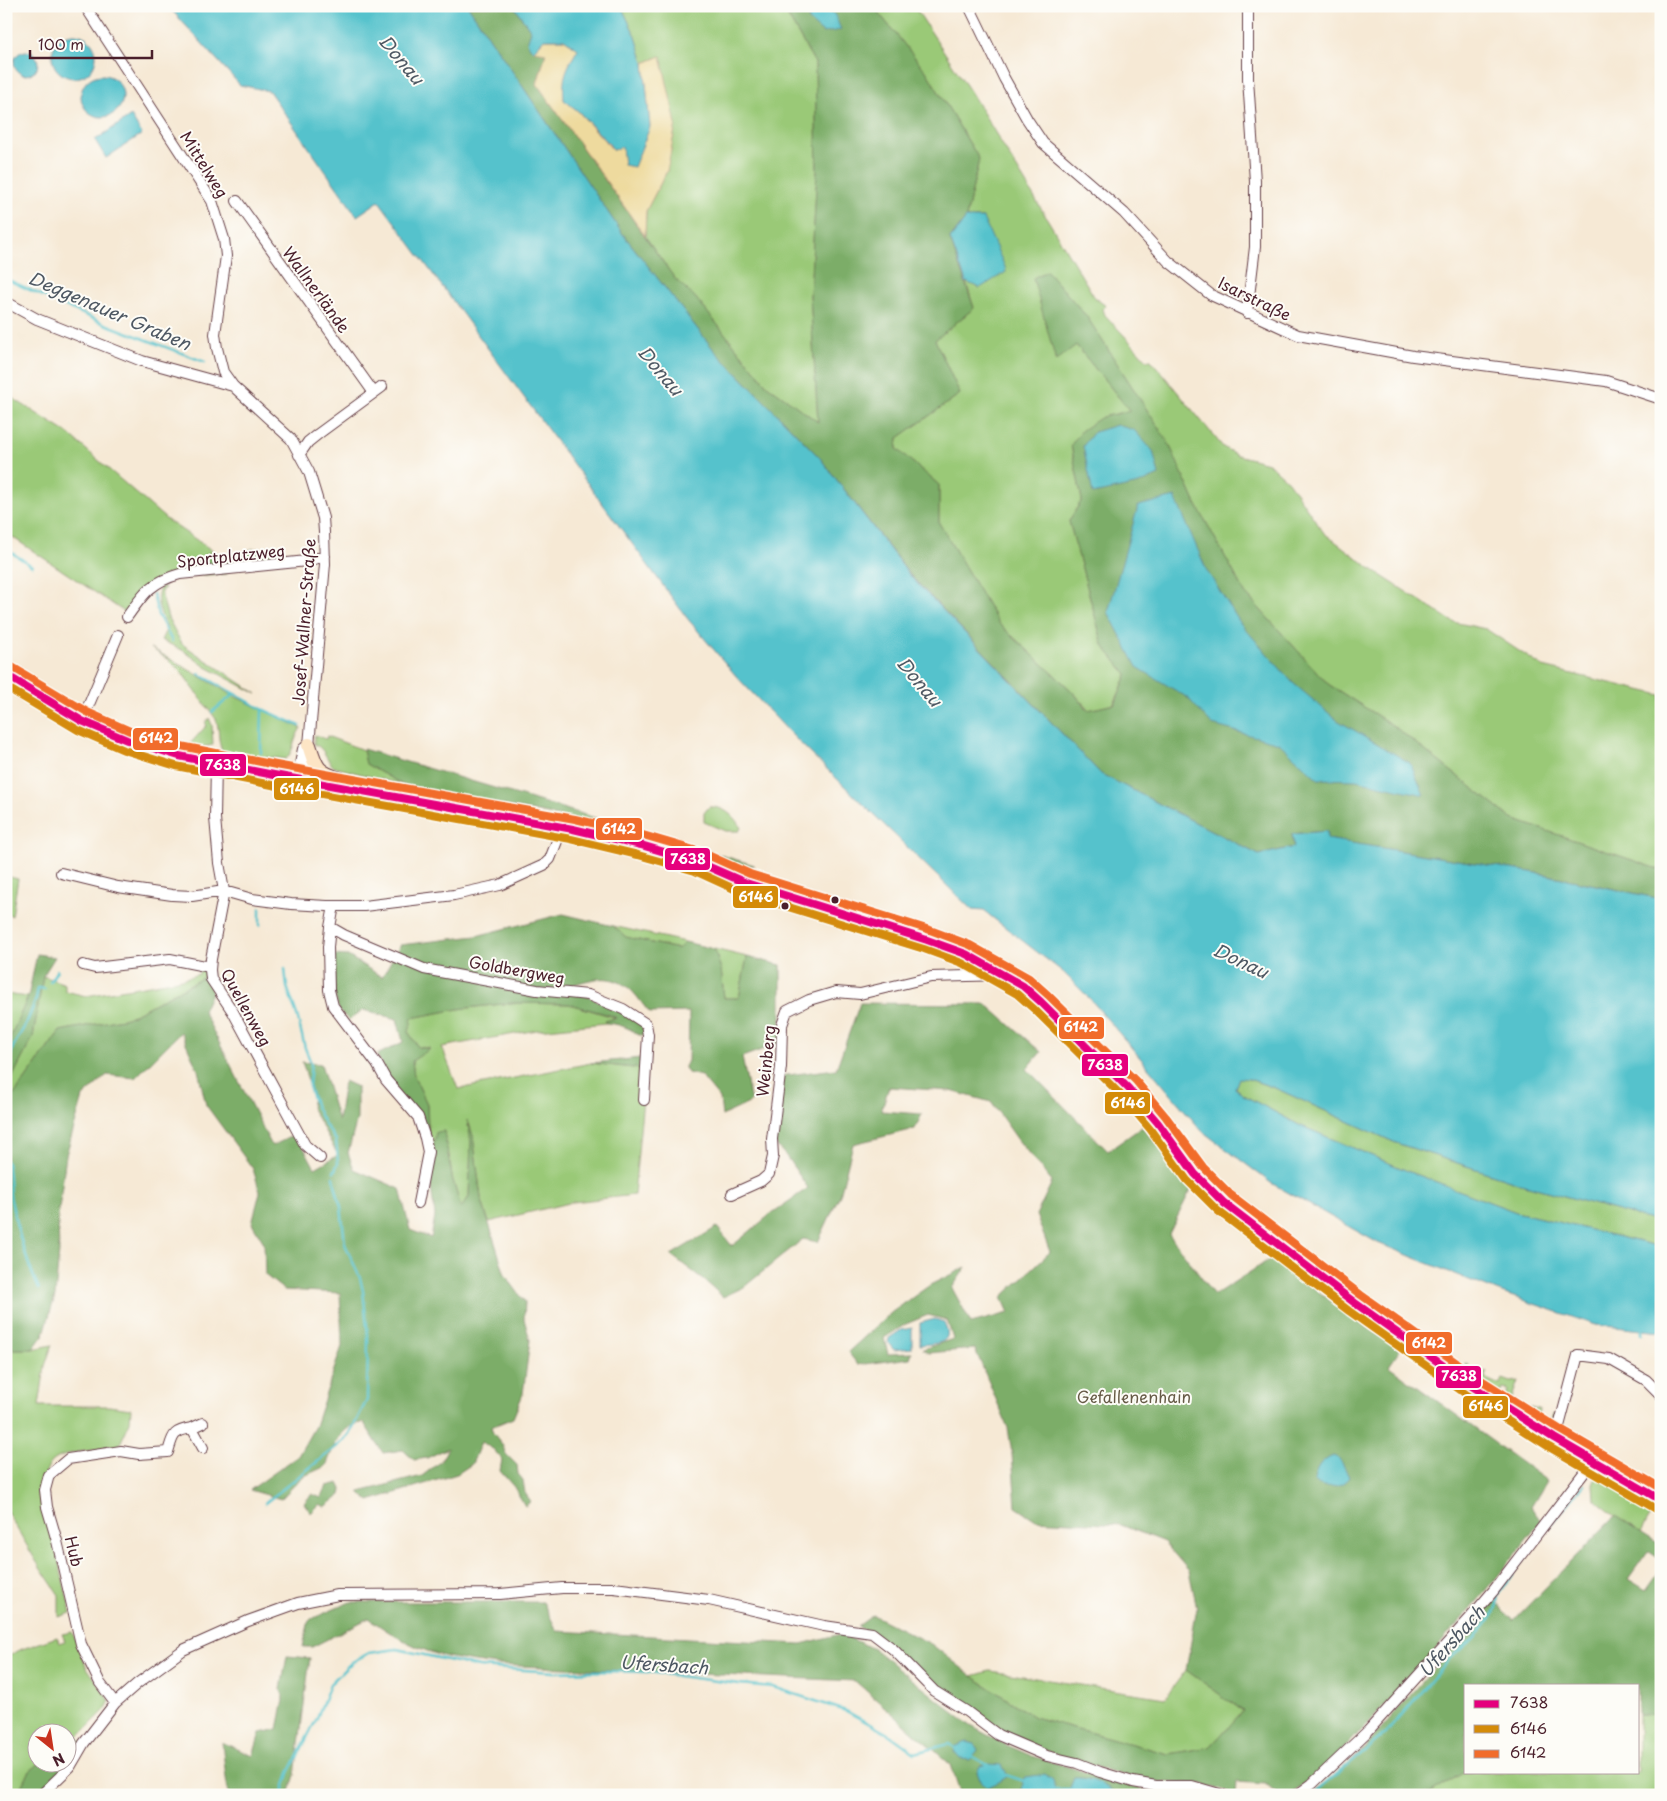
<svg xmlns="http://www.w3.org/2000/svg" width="1667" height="1801" viewBox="0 0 1667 1801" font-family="'Playpen Sans',sans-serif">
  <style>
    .green { fill: #9ac977; stroke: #727451 }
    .forest { fill: #7bad68; stroke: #62664a }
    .sand { fill: #eeda9e; stroke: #9c7c64 }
    .water { fill: #55c2cc; stroke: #50707c }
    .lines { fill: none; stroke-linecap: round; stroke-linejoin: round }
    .stream { stroke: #55c2cc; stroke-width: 2.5 }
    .street-casing { stroke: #643d44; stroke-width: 12 }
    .secondary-casing { stroke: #643d44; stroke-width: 16 }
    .street { stroke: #fff; stroke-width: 10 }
    .secondary { stroke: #fde5c5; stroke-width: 14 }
    .bus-1-casing { stroke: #fdfcf7; stroke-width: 11 }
    .bus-2-casing { stroke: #fdfcf7; stroke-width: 11 }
    .bus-3-casing { stroke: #fdfcf7; stroke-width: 11 }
    .bus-1 { stroke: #e5007d; stroke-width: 8 }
    .bus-2 { stroke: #d48b09; stroke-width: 8 }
    .bus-3 { stroke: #f16c2b; stroke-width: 8 }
    .bus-dot { fill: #4a1f2b; stroke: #fdfcf7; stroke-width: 2 }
    .labels { text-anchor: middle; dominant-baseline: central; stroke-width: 4; stroke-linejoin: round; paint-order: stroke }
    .street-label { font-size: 16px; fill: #4a1f2b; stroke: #fdfcf7 }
    .park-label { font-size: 16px; fill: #665a46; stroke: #fdfcf7 }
    .water-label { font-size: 18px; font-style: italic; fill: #4e5863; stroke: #fdfcf7 }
    .line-badge { stroke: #fdfcf7; stroke-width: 2 }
    .badge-label { font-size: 14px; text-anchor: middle; font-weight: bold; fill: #fff }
  </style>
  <rect width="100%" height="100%" fill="#fdfcf7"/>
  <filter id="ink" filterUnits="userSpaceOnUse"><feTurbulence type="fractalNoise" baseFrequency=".02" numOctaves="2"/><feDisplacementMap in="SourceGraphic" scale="10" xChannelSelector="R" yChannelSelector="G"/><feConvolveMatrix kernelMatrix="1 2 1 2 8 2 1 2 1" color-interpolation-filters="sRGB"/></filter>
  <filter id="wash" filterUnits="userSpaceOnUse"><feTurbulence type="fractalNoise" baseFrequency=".0096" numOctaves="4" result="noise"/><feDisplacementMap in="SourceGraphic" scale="20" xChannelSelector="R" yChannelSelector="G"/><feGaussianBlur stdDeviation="1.12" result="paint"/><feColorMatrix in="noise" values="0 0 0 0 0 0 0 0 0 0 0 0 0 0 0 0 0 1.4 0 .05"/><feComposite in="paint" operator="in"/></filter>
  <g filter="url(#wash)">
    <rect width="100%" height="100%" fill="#f6e9d5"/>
    <path class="green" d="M621 6H782L815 63 817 171 810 295 818 422 767 385 694 296 675 279 645 236 646 211 667 171 661 56 644 63 636 37Z
      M873 6H914L970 91 1095 298 1106 306 1103 309 1105 315 1147 360H1151L1223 447 1237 455 1268 463 1288 481 1324 533 1377 573 1453 622 1486 629 1543 667 1661 695V870L1512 819 1395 727 1328 684 1245 593 1194 500 1169 444 1087 317 1047 271 1055 360 1076 345 1130 411 1102 417 1071 445 1082 500 1069 521 1103 645 1127 675 1114 704 1089 710 1072 691 999 624 939 523V485L897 449 898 438 960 394 935 340 974 308 966 282 980 288 983 218H966L979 159 926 71Z
      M6 394 66 432 167 520 225 559 227 574 165 577 126 613 6 533Z
      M161 586 165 588 162 590 161 593 168 618 182 644 257 694 206 667 184 651 161 640 167 628C161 615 153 599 161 586Z
      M151 648 236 697 301 728C293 739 294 752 286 759L223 753C217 742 220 730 216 719L182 673 170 661Z
      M209 718 212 725 213 745 187 750 188 746 207 725 205 723Z
      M314 735 326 739 327 736 363 750 366 764 403 785 334 767C326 760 325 748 314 744Z
      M709 807C724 806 734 816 741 828L739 831H725L704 822V813Z
      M6 876 18 879 12 916 6 913Z
      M613 926 685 942 678 949 626 937Z
      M714 949 747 957 739 998H724L721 969Z
      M199 967 204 969 206 976 127 1018 60 1031 6 1106V1090L33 1037 43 976 65 984V991L86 996 178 980 199 974Z
      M6 994 28 997 6 1047Z
      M511 1003 569 1004 617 1018 604 1021 606 1023 537 1030 442 1047 458 1089 591 1063 642 1069 643 1099 634 1195 573 1202 489 1222 481 1198 473 1136 469 1123 471 1142 469 1197 461 1208 452 1177 449 1154 430 1162 427 1104 414 1076 412 1061 429 1048 418 1047 409 1033 411 1018 458 1009Z
      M1239 1077 1249 1079 1275 1088 1396 1143 1525 1185 1661 1223V1247L1516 1212 1410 1172 1299 1125 1243 1095 1235 1088Z
      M6 1328 12 1349H33L52 1345 45 1366 39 1406H109L131 1409 130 1422 118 1448C101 1450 65 1450 52 1462 46 1469 44 1479 41 1488L71 1613 59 1617V1595L36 1561 6 1510Z
      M1466 1364 1469 1365 1467 1370 1482 1377 1485 1372H1487L1484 1378 1500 1385 1503 1379 1511 1382 1518 1381 1512 1398 1515 1404 1539 1410 1538 1417 1551 1420 1553 1414 1557 1417 1547 1423H1541L1505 1399 1508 1390 1502 1389 1499 1396 1463 1372Z
      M1598 1474 1655 1508 1641 1533 1615 1516 1594 1499 1593 1484Z
      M72 1632 86 1666 110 1701 105 1710 77 1738 72 1734 68 1738V1734H38V1764H39L30 1771 20 1788 6 1795V1657L22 1649 57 1637 60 1643 65 1641 62 1634Z
      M1186 1670 1243 1711 1210 1747 1168 1754 1034 1717 972 1676 990 1671 1165 1698Z
      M1638 1715 1661 1716V1795H1427L1466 1771V1772H1638Z"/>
    <path class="forest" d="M468 6H514L546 53 537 84 675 279 694 296 767 385 818 422 810 295 817 171 815 63 782 6H806L809 21 835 15 825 6H873L926 71 979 159 966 218 950 239 974 308 935 340 960 394 898 438 897 449 939 485V523L999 624 1072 691 1088 710 1115 704 1127 675 1103 645 1069 521 1082 500 1071 445 1082 430 1102 417 1130 411 1076 345 1056 361 1033 278 1047 271 1087 317 1169 444 1194 500 1245 593 1328 684 1395 727 1512 819 1661 870V899L1543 874 1326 839V831L1292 834 1294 847 1259 855 1101 774 911 576 820 458 714 350 622 233Z
      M252 549H278L292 554 289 560 259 563 253 560 243 565 238 562 232 565 226 564 216 567 186 568C193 559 201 563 209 552 223 560 238 554 252 549Z
      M363 749 754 865 748 868 739 871 698 857 567 818 403 785 366 764Z
      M563 914 613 926 626 937 678 949 685 942 714 949 721 969 724 998H739L747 957 781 965V1043L742 1057 751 1102 722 1116 720 1099 701 1076 688 1073 684 1066 688 1061 689 1012 650 1013C644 1007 639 998 632 991 613 973 594 978 572 985L570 993 588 996 645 1024 647 1035H639C628 1027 619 1024 606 1023L604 1021 616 1018 613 1016 569 1004 511 1003 458 1009 412 1018 409 1033 418 1047 430 1049 412 1061 414 1076 427 1104 428 1139 387 1076 377 1055 403 1042 397 1019 363 1010 349 1020 339 1011 333 990 332 955 348 956 382 977 400 945 476 936Z
      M37 954 55 957 43 976 33 1037 6 1090V1047L28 997Z
      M206 976 212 991 203 1011 272 1146 296 1134 315 1168 338 1155 311 1107 313 1096 302 1062 321 1064 338 1121 344 1081 357 1087V1119L348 1153 354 1169 400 1189 410 1230 431 1238 435 1216 430 1181V1162L436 1132 444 1131 452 1177 461 1208 469 1197 471 1142 467 1120 473 1136 481 1198 505 1275 525 1302 524 1319 530 1340 523 1394 513 1418 491 1427 493 1433 502 1444 506 1454 517 1465 518 1474 523 1480 525 1493 530 1500 529 1503 525 1506 514 1487 500 1471 502 1459 493 1449 481 1442 472 1464 457 1474 369 1501 359 1492 422 1476 441 1461 448 1448 427 1458 414 1460 403 1450 383 1453 364 1423C340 1424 334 1447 326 1466L302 1477 281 1499 250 1490 298 1456 315 1426 342 1346 340 1293 284 1290 265 1275 264 1243 252 1223 260 1192 253 1169 206 1105 198 1070 181 1032 135 1078 107 1075 83 1097 66 1155 58 1217 59 1252 55 1296 44 1334 33 1349H12L6 1328V1106L60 1031 127 1018Z
      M860 1003 986 1004 1041 1052 1027 1069 1108 1151 1142 1127 1193 1185 1169 1234 1214 1295 1275 1256 1340 1309 1400 1350 1389 1366 1547 1481 1531 1507 1541 1521 1486 1591 1401 1689 1334 1759 1297 1790 1286 1795H1279L1266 1784 1237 1782 1236 1795 1203 1784 1143 1781 1060 1756 1010 1738 942 1693 858 1626 873 1615 931 1644 972 1676 1034 1717 1168 1754 1210 1747 1243 1711 1186 1670 1197 1608 1189 1571 1164 1542 1121 1525 1036 1520 1016 1507 1012 1454 1008 1428 975 1349 928 1353 923 1349 953 1339 947 1320 928 1315 906 1324 884 1338 888 1354 912 1353 910 1358 858 1365 848 1352 892 1312 930 1285 966 1267 952 1288 971 1323 1009 1313 1002 1297 1050 1252 1036 1215 1052 1182 1018 1140 991 1102 951 1091 889 1087 881 1111 922 1114 915 1129 853 1144 840 1195 818 1242 803 1239 744 1287 723 1297 704 1280 671 1255 717 1227 732 1246 772 1213 808 1188 786 1156 771 1139 780 1076 836 1069Z
      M641 1058 642 1069 591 1063Z
      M339 1483 342 1489 341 1495 325 1507 320 1504 311 1513 304 1503 312 1494 321 1498 327 1486Z
      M1615 1516 1661 1545V1560L1648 1551 1628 1579 1646 1590 1661 1569V1716L1638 1715V1685H1466V1771L1427 1795H1308C1344 1774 1372 1738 1400 1707 1431 1672 1463 1636 1494 1600L1513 1621Z
      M350 1602H543L557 1631 801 1644 841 1634 874 1649 971 1726 1004 1744 1032 1756 1144 1790H1191L1207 1795H1112L1113 1791 1069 1790 1073 1795H1051L1055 1790 1023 1779 1022 1791 1032 1795H961L951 1765 855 1681 498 1665C482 1663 465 1661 448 1657 420 1651 392 1636 369 1618L312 1647H303L309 1620Z
      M287 1656 310 1658 295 1775 289 1795H230L227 1787 222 1742 253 1756 260 1733 278 1729 284 1700 281 1689Z
      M72 1734 84 1743 70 1767 41 1795H9L20 1788 30 1771 39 1764H68V1738Z"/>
    <path class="sand" d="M544 39H564L579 49 570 62 564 100 578 111 613 150 650 127 644 63 661 56 676 124 667 171 646 211 645 236 537 84 546 53 533 51Z"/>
    <path class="water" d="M168 6H468L622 233 714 350 820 458 911 577 1101 774 1259 855 1294 847 1292 834 1327 831V839L1543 874 1661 899V1223L1525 1185 1396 1143 1275 1088 1249 1079 1239 1078 1235 1088 1243 1095 1299 1125 1410 1172 1516 1212 1661 1247V1332L1596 1325 1499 1292 1378 1243 1271 1183 1202 1131 1092 1001 1063 972 984 911 972 910 797 740 737 677 687 618 379 201 357 216 269 91 240 85Z
      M514 6H621L636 37 644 63 650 127 634 167 624 165 622 147 613 150 610 145 578 111 564 100C562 76 566 69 578 49L564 39H544L533 51 527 43 531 31Z
      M806 6H825L835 15 841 30 823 33 809 21Z
      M52 56a22 22 0 1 1 44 0a22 22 0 1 1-44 0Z
      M14 63a12 12 0 1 1 24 0a12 12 0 1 1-24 0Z
      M81 96a21 21 0 1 1 42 0a21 21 0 1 1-42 0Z
      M131 116 142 134 106 158 95 140Z
      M966 218H983L1005 267 1006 272 980 288 966 282 950 239Z
      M1117 425 1134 430 1153 451 1159 475 1139 484 1093 494 1083 446 1094 432Z
      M1175 497 1207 571 1241 624 1293 683 1337 720 1410 763 1424 795 1356 780 1318 779 1279 743 1212 725 1188 698 1137 667 1108 612 1138 506Z
      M935 1319 944 1322C955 1345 937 1343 920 1345V1323Z
      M912 1328V1348L894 1350 888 1343 889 1338 901 1330Z
      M1333 1456C1342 1458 1345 1469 1349 1477 1342 1488 1324 1489 1314 1482 1315 1469 1321 1461 1333 1456Z
      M967 1742 975 1744 978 1750 970 1760 960 1759 954 1752 956 1746Z
      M989 1764 1002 1765 1008 1776 999 1782 988 1787 981 1783 977 1772 980 1766Z
      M1045 1774 1053 1780 1055 1790 1051 1795H1032L1022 1791 1023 1779 1026 1777Z
      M1074 1778C1090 1777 1101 1783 1113 1791L1112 1795H1073L1069 1790Z"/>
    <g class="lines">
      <path class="stream" d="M6 279 105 324 205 362
        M6 549 32 566
        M153 594 158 615 172 641
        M199 674 262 709 300 726
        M212 712 234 694
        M261 753 262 709
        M260 763V762
        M258 784V786L274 789V791
        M260 925V908
        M285 969 287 987 297 1015 305 1048 311 1063 309 1086 315 1105 325 1125 336 1140 338 1163 334 1172
        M50 982 57 970
        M6 1073 13 1047 27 1022 36 999 38 988 45 989
        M6 1161C11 1174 8 1187 11 1200 17 1230 26 1261 39 1289
        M1642 1334V1330
        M265 1503 340 1444 349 1435 367 1400 368 1335 363 1291 360 1278 345 1244 341 1207 333 1177
        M971 1756 988 1765
        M1006 1775 1024 1781
        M1054 1789H1070
        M282 1795 289 1773 317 1718 330 1684 352 1662 369 1653 397 1649 479 1667 554 1672 603 1671 648 1672 739 1684 773 1687 846 1711 890 1735 915 1753 949 1744 957 1749
        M1312 1795 1387 1732 1450 1658C1466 1647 1501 1616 1497 1596L1547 1529 1584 1485"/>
    </g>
  </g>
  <g filter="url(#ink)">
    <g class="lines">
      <defs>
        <path id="street" d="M85 6 212 201 224 239 226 256 215 334 217 348 223 372 233 386
          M969 6 1004 78 1027 119 1043 143 1124 213 1168 261 1211 295 1298 335 1413 356 1606 381 1661 399
          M237 201 374 393
          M6 302 37 319 142 361 233 386 291 439 309 472 323 518 324 532 325 564 309 745 310 765 306 781
          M1247 313 1255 247V181L1248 79V6
          M299 455 308 442 318 434 382 387
          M127 617C144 593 151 582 180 574L307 561 325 556
          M82 721 118 635
          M216 764 215 818 219 863 224 891 211 959 210 970 211 979 233 1012 305 1145 320 1158
          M297 779 303 749 309 745
          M61 873 118 887 172 895 192 896 224 891 252 899 291 904 327 906H364L454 895 500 885 544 865 550 859 559 836 560 827
          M334 906 330 927 344 935 424 969 537 990 588 995 623 1009 646 1024 648 1035 644 1100
          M330 927 328 947 329 990 333 1006 377 1064 386 1080 418 1117 425 1138 428 1152 418 1203
          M83 965 95 968 170 959 210 967
          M732 1194 761 1181 769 1174 773 1156 772 1139 781 1067 782 1025 787 1011 809 1000 836 992 860 994 931 977 1004 975
          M1554 1438 1558 1430 1578 1355 1609 1359 1646 1380 1661 1395
          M203 1448 192 1428 203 1423
          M115 1703 100 1683 81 1644 57 1541 47 1507 45 1490 49 1475 68 1459 121 1451 139 1454 168 1452C173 1436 172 1431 192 1428
          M41 1795 70 1767 84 1743 115 1703 138 1683 183 1650 248 1621 298 1603 338 1595 500 1594 562 1588H614L709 1600 824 1626 872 1633 893 1649 934 1691 966 1711 998 1735 1047 1756 1077 1763 1100 1772 1133 1782 1156 1786H1192L1223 1795
          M1297 1795 1312 1784 1368 1731 1471 1617 1494 1590 1593 1461"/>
        <path id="secondary" d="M6 675 18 683 82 721 127 740 179 756 274 775 573 829 641 845 698 862 746 883 927 940 966 954 1023 986 1041 1002 1128 1088 1158 1123 1195 1174 1224 1203 1355 1303 1472 1386 1554 1438 1661 1500
          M309 745C316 767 317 773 341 779"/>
      </defs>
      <use href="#street" class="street-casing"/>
      <use href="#secondary" class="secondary-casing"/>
      <use href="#street" class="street"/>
      <use href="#secondary" class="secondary"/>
      <defs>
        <path id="bus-1" d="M6 675 82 721 127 740 179 756 274 775 573 829 641 845 698 862 746 883 927 940 966 954 1023 986 1041 1002 1128 1088 1158 1123 1195 1174 1224 1203 1355 1303 1472 1386 1554 1438 1661 1500"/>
        <path id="bus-2" d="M6 687 78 730 124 750 176 766 272 785 571 839 638 855 695 871 743 893 924 949 962 963 1017 994 1034 1009 1121 1095 1150 1129 1187 1180 1218 1211 1349 1311 1466 1394 1549 1447 1656 1509"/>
        <path id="bus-3" d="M12 667 87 712 130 731 181 746 276 765 575 819 643 835 701 852 750 874 930 930 970 945 1029 978 1048 995 1136 1081 1166 1117 1203 1167 1231 1195 1361 1295 1478 1378 1559 1429 1661 1488"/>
      </defs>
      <use href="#bus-1" class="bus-1-casing"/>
      <use href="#bus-2" class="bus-2-casing"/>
      <use href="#bus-3" class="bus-3-casing"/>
      <use href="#bus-1" class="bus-1"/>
      <use href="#bus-2" class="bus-2"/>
      <use href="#bus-3" class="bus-3"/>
    </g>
  </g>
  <g class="bus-dot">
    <circle cx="835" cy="900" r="4.5"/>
    <circle cx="785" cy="906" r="4.5"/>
  </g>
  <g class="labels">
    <g class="street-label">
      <text transform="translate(205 164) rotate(58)">Mittelweg</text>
      <text transform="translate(317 289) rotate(54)">Wallnerlände</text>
      <text transform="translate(1255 298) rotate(26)">Isarstraße</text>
      <text transform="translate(231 555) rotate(-6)">Sportplatzweg</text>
      <text transform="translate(303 622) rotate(-86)">Josef-Wallner-Straße</text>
      <text transform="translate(517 969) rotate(10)">Goldbergweg</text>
      <text transform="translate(247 1007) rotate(61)">Quellenweg</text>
      <text transform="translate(765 1061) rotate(-84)">Weinberg</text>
      <text transform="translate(75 1551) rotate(76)">Hub</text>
    </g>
    <g class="park-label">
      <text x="1134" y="1396">Gefallenenhain</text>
    </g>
    <g class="water-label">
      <text transform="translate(402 59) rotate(50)">Donau</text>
      <text transform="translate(110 310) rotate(23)">Deggenauer Graben</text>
      <text transform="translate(661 370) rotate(50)">Donau</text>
      <text transform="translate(920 681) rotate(50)">Donau</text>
      <text transform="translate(1241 960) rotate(25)">Donau</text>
      <text transform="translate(1451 1641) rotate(-48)">Ufersbach</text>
      <text transform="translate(664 1664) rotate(4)">Ufersbach</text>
    </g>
  </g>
  <g class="line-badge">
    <rect x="132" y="727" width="47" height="24" rx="5" fill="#f16c2b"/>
    <rect x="199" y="753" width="48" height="24" rx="5" fill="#e5007d"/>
    <rect x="273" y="777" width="47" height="24" rx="5" fill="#d48b09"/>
    <rect x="595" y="817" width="48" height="24" rx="5" fill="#f16c2b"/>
    <rect x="664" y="847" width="47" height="24" rx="5" fill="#e5007d"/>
    <rect x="732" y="885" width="47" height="24" rx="5" fill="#d48b09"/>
    <rect x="1058" y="1016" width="47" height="24" rx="5" fill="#f16c2b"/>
    <rect x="1081" y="1053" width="48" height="24" rx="5" fill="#e5007d"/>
    <rect x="1104" y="1091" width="47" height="24" rx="5" fill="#d48b09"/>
    <rect x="1405" y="1331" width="48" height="24" rx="5" fill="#f16c2b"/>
    <rect x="1435" y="1365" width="47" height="24" rx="5" fill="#e5007d"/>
    <rect x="1462" y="1395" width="47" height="24" rx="5" fill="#d48b09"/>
  </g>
  <g class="badge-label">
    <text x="156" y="743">6142</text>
    <text x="223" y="770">7638</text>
    <text x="297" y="794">6146</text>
    <text x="619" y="834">6142</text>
    <text x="688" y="864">7638</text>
    <text x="756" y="902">6146</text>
    <text x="1081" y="1032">6142</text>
    <text x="1105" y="1070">7638</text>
    <text x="1128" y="1108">6146</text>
    <text x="1429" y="1348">6142</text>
    <text x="1459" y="1381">7638</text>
    <text x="1486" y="1411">6146</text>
  </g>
  <rect width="1667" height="1801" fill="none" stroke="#fdfcf7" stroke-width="25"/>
  <rect x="1464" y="1684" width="175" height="90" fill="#fdfcf7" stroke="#b5a4a5"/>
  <rect x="1474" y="1700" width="25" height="8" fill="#e5007d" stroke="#b5a4a5"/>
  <text x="1510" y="1708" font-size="15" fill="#4a1f2b">7638</text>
  <rect x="1474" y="1725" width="25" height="8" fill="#d48b09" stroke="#b5a4a5"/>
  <text x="1510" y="1734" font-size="15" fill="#4a1f2b">6146</text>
  <rect x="1474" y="1750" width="25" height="8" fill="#f16c2b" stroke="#b5a4a5"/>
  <text x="1510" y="1758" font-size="15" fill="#4a1f2b">6142</text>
  <g transform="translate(52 1748) rotate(150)"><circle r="24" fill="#fdfcf7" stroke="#b5a4a5"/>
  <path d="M0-4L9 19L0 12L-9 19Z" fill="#c8321e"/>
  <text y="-8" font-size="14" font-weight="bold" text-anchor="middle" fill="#4a1f2b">N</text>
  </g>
  <path d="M30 50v8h122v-8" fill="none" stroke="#4a1f2b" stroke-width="2.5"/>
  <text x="38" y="50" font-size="15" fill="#4a1f2b" stroke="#fdfcf7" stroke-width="4" paint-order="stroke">100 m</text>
</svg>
